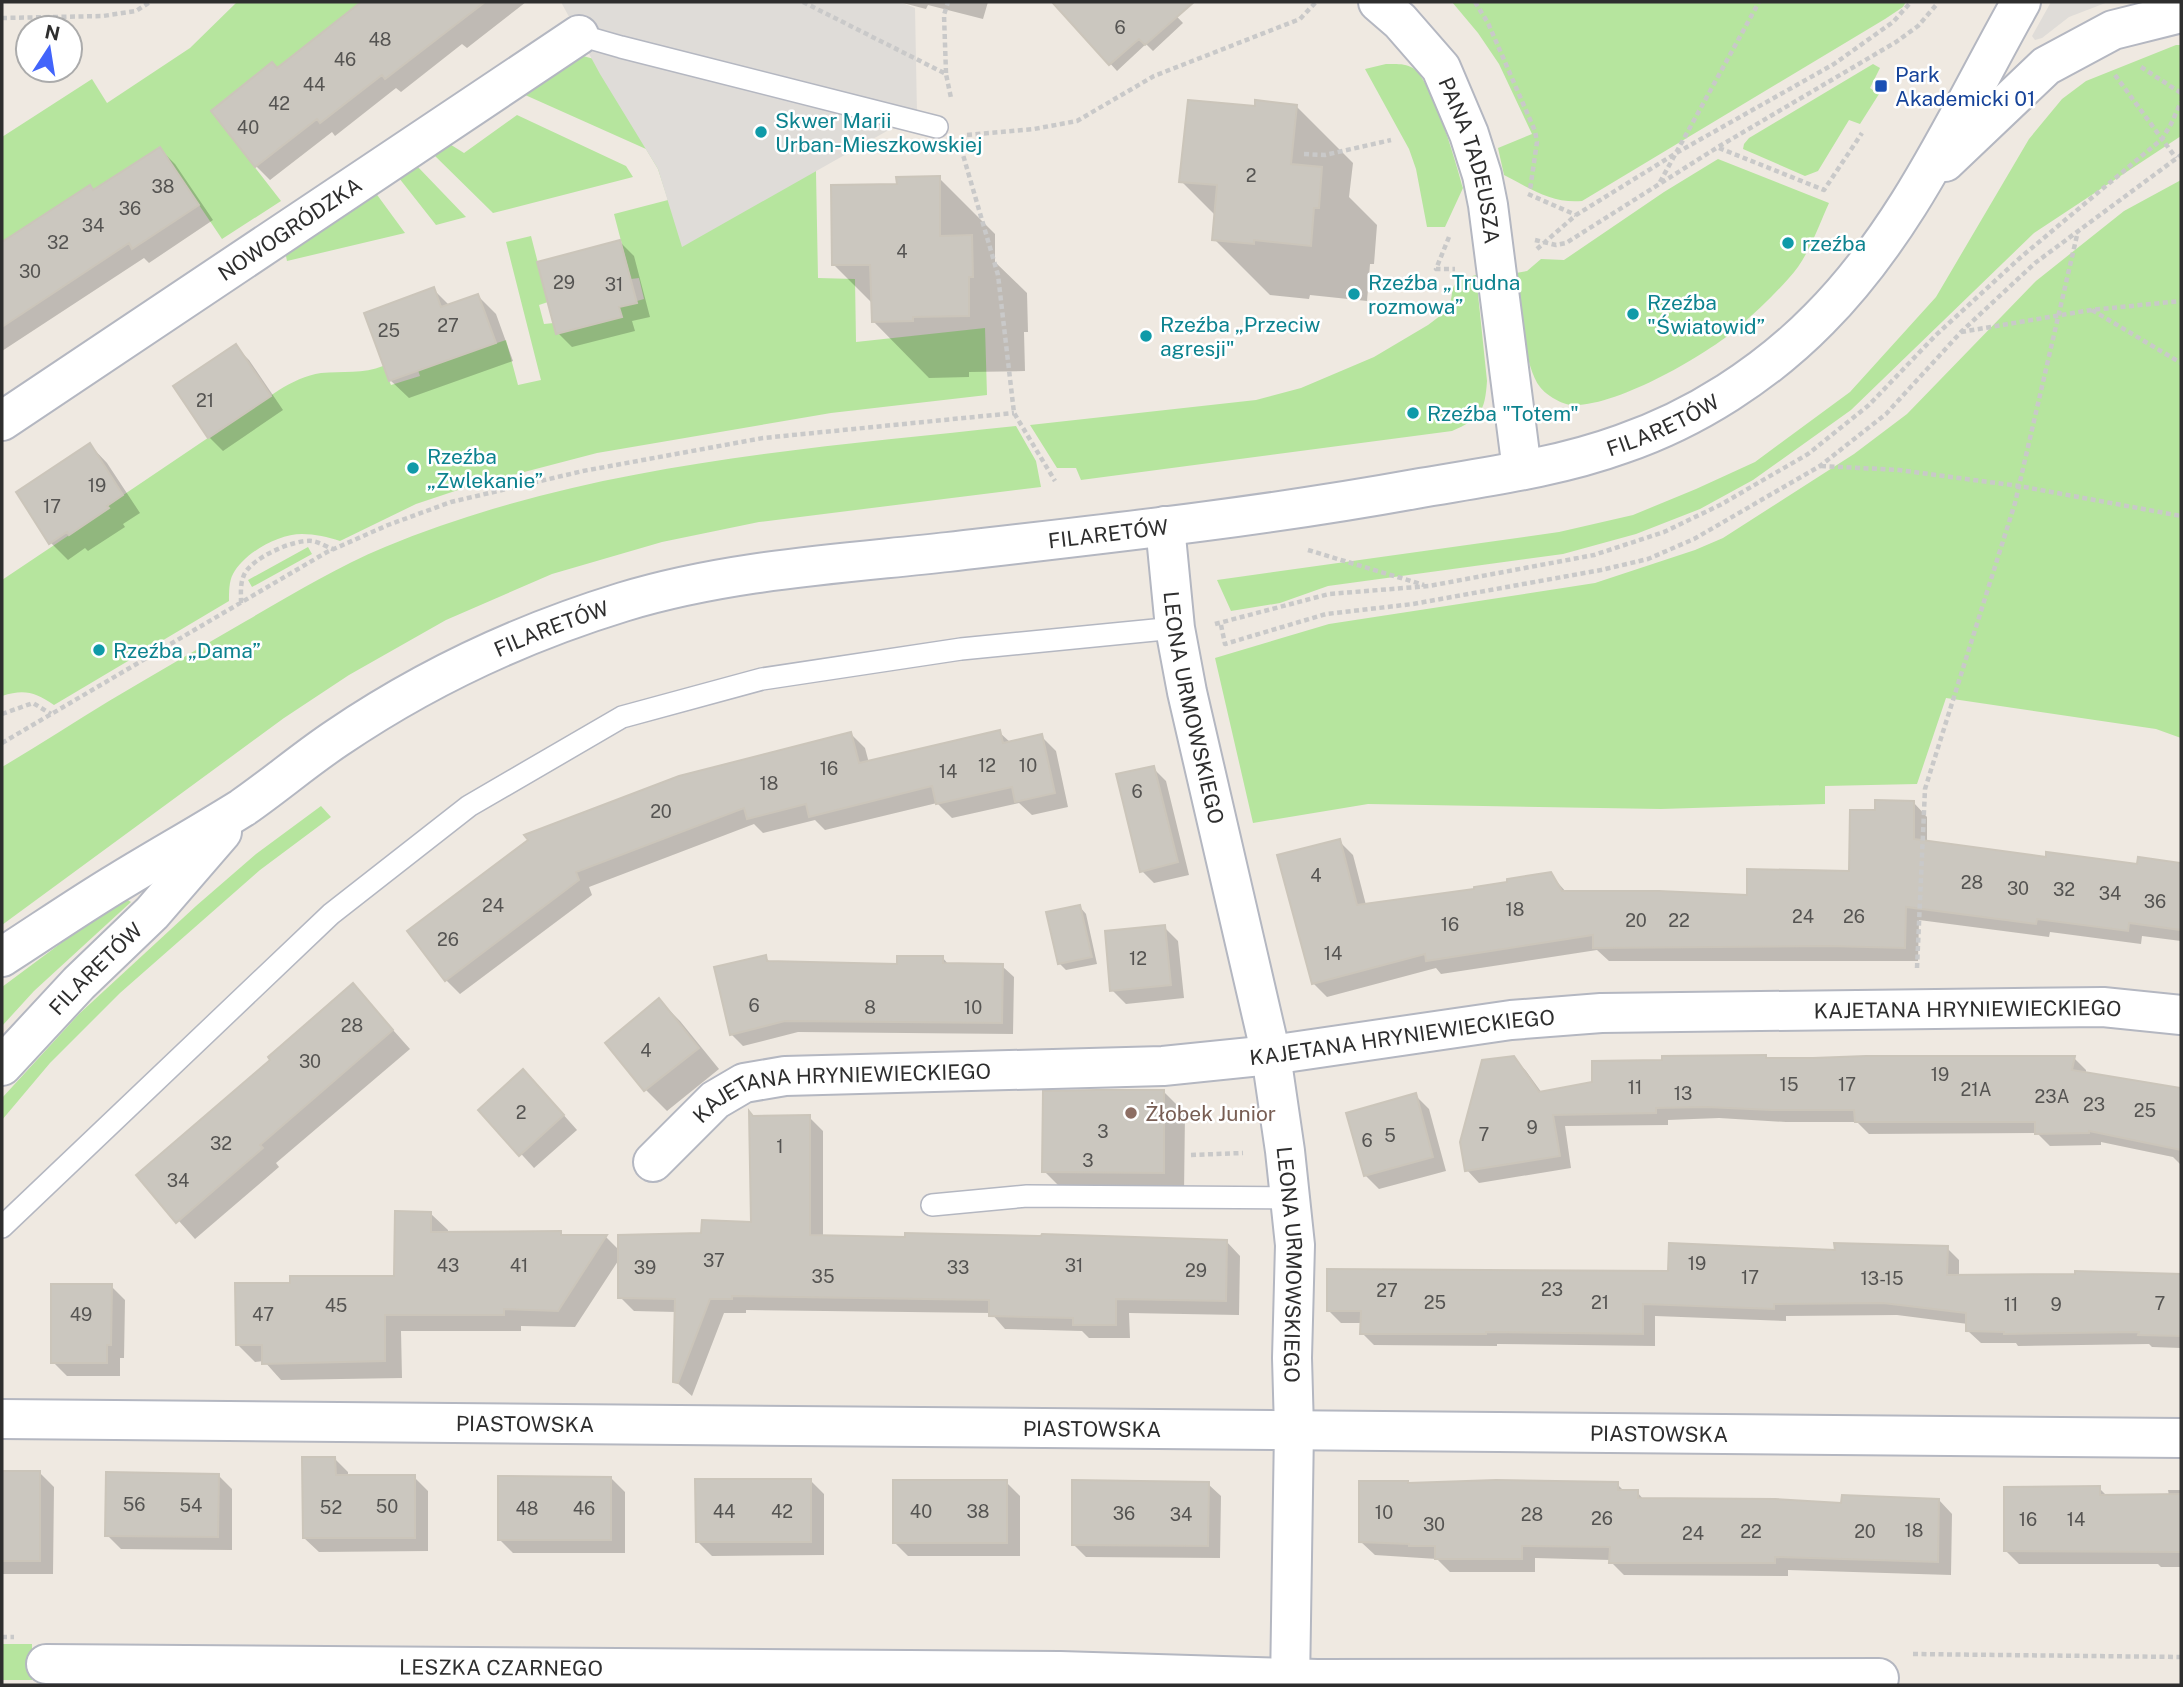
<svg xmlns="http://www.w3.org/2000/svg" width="2183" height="1687" viewBox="0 0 2183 1687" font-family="'Public Sans',sans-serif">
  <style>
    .green { fill: #b6e59e }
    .plaza { fill: #dfdcd8 }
    .shadow { fill: #0003 }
    .building { fill: #cbc7bf; stroke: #cbc5ba; stroke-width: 2 }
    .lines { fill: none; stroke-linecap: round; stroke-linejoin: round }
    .service-casing { stroke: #b4b7c1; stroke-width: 24 }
    .minor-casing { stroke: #b4b7c1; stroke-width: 42 }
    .secondary-casing { stroke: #b4b7c1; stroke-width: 42 }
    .path { stroke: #c9c9c9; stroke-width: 4.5; stroke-dasharray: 5 3.5; stroke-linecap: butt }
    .service { stroke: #fff; stroke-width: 21 }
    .minor { stroke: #fff; stroke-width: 38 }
    .secondary { stroke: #fff; stroke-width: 38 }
    .transit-dot { fill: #1a4fb4; stroke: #fff; stroke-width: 2.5 }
    .culture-dot { fill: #0f9aa8; stroke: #fff; stroke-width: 2.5 }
    .education-dot { fill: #8d6e63; stroke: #fff; stroke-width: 2.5 }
    .labels { text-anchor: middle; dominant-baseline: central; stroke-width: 5; stroke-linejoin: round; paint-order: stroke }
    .number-label { font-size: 18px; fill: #555452 }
    .transit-label { font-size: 21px; fill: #164399; stroke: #fff; text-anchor: start }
    .culture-label { font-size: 21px; fill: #0d838f; stroke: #fff; text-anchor: start }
    .street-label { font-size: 21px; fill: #2e2e2e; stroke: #fff }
    .education-label { font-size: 21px; fill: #785e54; stroke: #fff; text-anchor: start }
  </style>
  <rect width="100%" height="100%" fill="#efe9e1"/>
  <path class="green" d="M237 2H370L342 23 338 20 277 68 272 62 211 111 281 201 222 239 160 147 93 190 90 185 2 243V137L92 79 107 103 190 48Z
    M1452 2H1906L1903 7 1885 19 1582 201C1553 204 1529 188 1504 175L1498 148 1532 134 1499 64 1478 33Z
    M2176 45H2181V136L2034 233 1851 410 1753 480 1700 509 1636 534 1563 554 1328 586 1280 603 1231 611 1217 580 1559 532 1633 515 1696 489 1755 462 1850 392 1936 297 2029 139 2062 99 2086 81Z
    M572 53 815 119 818 278 855 279 856 342 985 328 987 395 831 413 597 453 467 487 416 504 340 541C328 537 315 534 302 534 278 534 244 553 233 574 229 581 229 592 229 601L54 705C35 692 24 689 2 696V580L108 509 107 506 279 390C292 382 306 375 321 373 342 371 364 374 383 366L391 385 420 376 415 361 458 356 506 340 518 385 541 380 506 242 531 236 548 302 539 305 544 324 622 316 619 307 637 303V301L644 299 639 278 631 279 614 214 668 200 658 169 646 149 514 90Z
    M1386 64C1395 64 1405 63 1413 68 1433 82 1456 162 1463 188L1445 227H1427L1416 169 1409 149 1365 69Z
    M1873 64 1880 68 1870 88 1879 94 1860 124 1849 120 1818 171 1805 176 1743 149 1744 144 1749 138Z
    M517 115 626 166 633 177 493 213 433 154 448 143 464 153Z
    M1718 159 1829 203C1818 227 1808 258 1789 278 1774 295 1756 312 1739 327 1706 355 1617 407 1572 405 1563 405 1546 395 1540 387 1523 365 1520 303 1516 273L1527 271 1541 259 1564 260 1664 192Z
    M417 166 466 217 436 225 399 178Z
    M2181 180V738L2156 729 1946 698 1917 784 1825 786V804L1661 809 1368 804 1253 823 1215 658 1329 624 1595 583 1695 550 1723 538 1854 454 1907 414 2036 281 2124 211Z
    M375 192 405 233 287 261 285 251Z
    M1476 275 1487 381C1485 412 1480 419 1452 431L1081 480 1076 468H1057L1030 425 1256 400 1301 388 1374 357 1428 325 1448 310C1457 285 1445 284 1476 275Z
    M1016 426 1036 461 1041 487 759 522 662 542 552 574 446 620 349 675 284 718 2 925V767C38 746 73 723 109 701 154 674 200 648 246 621 291 595 337 567 385 547 585 464 803 449 1016 426Z
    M308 547 312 554 252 587 248 580Z
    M321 806 331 817 260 870 120 993 50 1063 2 1120V1098L79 1014 196 906 256 854Z
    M123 897 131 902 34 991 2 1026V987Z
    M2 1644H32V1680H2Z"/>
  <path class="plaza" d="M561 2H900L915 8 917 114 682 247 658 169 600 74Z
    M2051 2H2108L2069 17 2042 38 2035 40 2032 36Z"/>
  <path class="shadow" d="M372 2H526L467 48 462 44 401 92 396 88 335 136 332 132 270 180 256 166 277 69 342 25Z
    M899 2H988L983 19 928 5 926 9Z
    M1055 2H1163L1183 23 1153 51 1146 44 1117 71Z
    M1297 107 1353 163 1349 197 1377 225 1374 264H1370L1367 301 1310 295 1309 299 1270 295 1214 239 1216 216 1181 181 1257 108Z
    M160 149 175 164 213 220 149 263 144 258 2 351V245L37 221 94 192Z
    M939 178 995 234V262L1027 293 1028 332H1024L1025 371 969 372V377L929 378 873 321V304L834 265Z
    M620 242 634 256 650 317 632 321 635 331 572 347 558 333Z
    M433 289 450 306 478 296 496 314 513 361 409 398 390 380Z
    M235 346 249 360 283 410 223 451 209 437Z
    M90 445 107 463 140 513 123 524 125 527 88 551 85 548 68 560 50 542Z
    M999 732 1011 743 1041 736 1056 751 1068 807 1032 815 1019 803 952 818 937 803 825 830 815 820 763 833 754 824 589 887 592 895 460 994 446 980 409 931 851 734 865 748 869 763Z
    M1153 768 1166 781 1189 875 1154 883 1142 871Z
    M1914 803 1927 817V842L2047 859 2138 866 2139 859 2181 865V941L2142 936 2141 944 2050 932 2049 937 1919 920 1918 961H1609L1597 950 1441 974 1436 968 1327 997 1313 983 1339 841 1353 855 1366 905 1476 890 1550 874 1567 893 1749 897 1851 873 1876 811Z
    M1080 907 1086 914 1097 964 1066 970 1060 964Z
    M1164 927 1178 941 1184 998 1126 1004 1112 990Z
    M765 957 771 963 898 965 943 958 949 965 1002 966 1014 977 1013 1034 798 1032 743 1046 731 1034Z
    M353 985 410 1049 276 1163 279 1167 195 1239 138 1175 273 1060Z
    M659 1000 680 1021 719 1069 667 1111 646 1090 607 1043Z
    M1765 1057 1769 1060 2074 1058 2086 1070V1075L2181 1089V1165L2173 1157 2101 1142V1145L2050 1146 2037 1133 1869 1134 1857 1122H1786L1719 1118 1668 1120V1125L1565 1126 1571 1168 1479 1183 1467 1170 1514 1058 1526 1071 1542 1093Z
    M537 1085 577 1130 534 1168 481 1110Z
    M1164 1092 1185 1113 1184 1193 1065 1192 1044 1171Z
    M1415 1095 1429 1109 1446 1171 1379 1189 1365 1175Z
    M809 1117 823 1131V1237L1226 1241 1240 1256 1239 1315 1129 1313 1130 1338H1089L1082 1331 1005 1329 991 1313 746 1310V1313H724L692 1396 675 1381 676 1312 634 1311 620 1297V1258L575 1327 521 1326V1331H401L402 1378 281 1380 264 1361 255 1362 237 1344 292 1285 395 1278 430 1213 448 1230V1233H561L564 1237H606L620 1251 752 1223 754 1118Z
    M1947 1248 1959 1260V1277L2077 1276V1273L2181 1275V1348L2152 1347 2149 1344 2018 1346 2016 1343H1981L1968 1331V1324L1897 1315 1786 1316V1321L1655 1316V1346L1497 1344V1346L1374 1345 1362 1333V1323H1341L1328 1310 1670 1273 1836 1251Z
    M111 1286 125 1300 124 1358H120V1376H67L53 1362Z
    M334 1458 348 1472V1477H414L428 1491V1551L319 1552 304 1538Z
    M2 1473H40L54 1487 53 1574H2Z
    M218 1475 232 1489V1550L121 1549 107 1535Z
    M611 1478 625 1492V1553H513L499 1539Z
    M810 1480 824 1494V1555L712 1556 698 1542Z
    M1006 1482 1020 1496V1556H908L894 1542Z
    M1208 1484 1221 1496 1220 1558 1086 1557 1074 1545Z
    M1617 1484 1625 1492H1637L1644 1500 1843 1505 1939 1500 1952 1514 1951 1575 1788 1570V1576L1624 1575 1611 1562V1560L1535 1558V1572H1450L1437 1559 1375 1555 1361 1542Z
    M2099 1488 2107 1496H2169L2168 1490H2181V1567H2161L2158 1564H2019L2005 1550Z"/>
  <path class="building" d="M361 2H485L385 79 382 75 320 123 317 119 255 167 211 111 272 62 277 68Z
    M1052 2H1194L1145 45 1139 39 1109 65Z
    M1188 100 1255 106V100L1297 105 1291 164 1322 167 1319 208H1314L1311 246 1254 240V244L1212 240 1217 185 1179 182Z
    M160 147 199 205 132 249 129 243 2 327V242L90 185 93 190Z
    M940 176V236L972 235 973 277H969V316L913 317V321L872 322 870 265H832L831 185 897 184 896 177Z
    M620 240 637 303 619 307 622 317 556 334 537 262Z
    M434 287 441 307 478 294 496 343 389 381 364 313Z
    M236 344 271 396 208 438 173 386Z
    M90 443 123 495 107 506 109 508 69 535 67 532 49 544 16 492Z
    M1000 730 1003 743 1042 734 1055 793 1015 802 1012 787 936 804 932 786 809 817 806 804 747 819 744 808 576 872 579 880 445 981 407 931 528 840 524 835 679 776 851 732 859 763Z
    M1154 766 1178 862 1140 872 1116 774Z
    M1875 800 1914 801V839L2046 857V852L2137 864 2138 857 2181 863V930L2129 923 2128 931 2037 919 2036 924 1906 907 1905 948 1828 946 1593 948V935L1426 961 1425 954 1312 984 1277 855 1340 839 1357 905 1474 889V887L1507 882V879L1551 872 1562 891H1659L1747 895V869L1849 871 1850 810H1875Z
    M1080 905 1092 957 1058 964 1046 912Z
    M1165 925 1171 985 1110 991 1105 931Z
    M766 955 767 961 897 964V956H943V963L1003 964 1002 1023 785 1021 730 1035 714 967Z
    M353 983 393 1030 260 1145 263 1148 176 1223 136 1175 270 1060 268 1057Z
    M659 998 699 1048 644 1091 605 1043Z
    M1766 1055V1058H1813L1866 1056H2075L2072 1070 2181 1088V1150L2089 1131V1133L2035 1134V1122H1855L1854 1110H1772L1706 1107 1656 1108V1113L1553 1115 1560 1156 1465 1171 1460 1142 1482 1060 1514 1056 1539 1092 1592 1082V1061L1662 1060V1056Z
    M523 1069 564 1115 519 1156 478 1110Z
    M1096 1090H1164V1173L1042 1172 1043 1091Z
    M1416 1093 1433 1157 1364 1176 1346 1113Z
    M749 1111 753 1116 810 1115V1235L905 1237V1233L1038 1236H1041L1042 1234 1227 1240 1226 1301 1116 1299V1325H1073V1318L989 1316V1300L732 1296V1299H710L678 1383 673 1382 675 1299 618 1298V1235L701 1233 702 1220 751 1222Z
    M395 1211 431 1212V1232L561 1231V1235H607L558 1311 504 1309V1315H385V1361L262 1364V1345H236L235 1283H290V1276H394Z
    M1669 1243 1835 1250 1834 1243 1948 1246 1947 1275 2075 1274V1271L2181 1274V1336L2138 1335 2139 1332 2004 1334V1332L1966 1331V1313L1883 1303 1774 1304V1309L1643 1304V1334L1486 1332V1334H1360L1361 1311H1327V1269L1668 1271Z
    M51 1284H112L111 1345H107V1363H51Z
    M302 1457H335L336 1475H415V1538H303Z
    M2 1471H40V1561H2Z
    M106 1472 219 1474 218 1537 105 1536Z
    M498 1476 611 1477V1540H498Z
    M695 1479H811V1542H696Z
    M893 1480H1007V1543H893Z
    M1072 1480 1209 1482 1208 1546 1072 1545Z
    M1496 1480 1618 1482V1490H1638V1498L1775 1499 1841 1503 1842 1495 1939 1499 1938 1562 1775 1557V1563H1609L1610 1547 1522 1546V1559H1435V1546H1409V1544L1359 1542V1481H1408V1483Z
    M2100 1486V1495L2181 1494V1552L2004 1551V1487Z"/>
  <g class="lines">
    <defs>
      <path id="service" d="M579 35 621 47 937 127
        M932 1205 1027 1196 1290 1198
        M2 1227 331 914 469 806 622 717 762 679 961 649 1175 628"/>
      <g id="minor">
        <path id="s1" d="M1378 2 1400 21 1441 68 1469 134 1482 175 1488 205 1522 470"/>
        <path id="s2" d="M2 421 579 35"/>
        <path id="s3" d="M1165 526 1175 628 1187 692 1271 1055 1285 1151 1295 1245 1292 1358 1294 1429 1290 1685"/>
        <path id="s4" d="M653 1162 715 1100 744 1083 785 1076 1163 1066 1271 1055 1511 1020 1601 1013 2103 1007 2181 1015"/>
        <path id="s5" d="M2 1419 2181 1438"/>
        <path id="s6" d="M46 1664 1060 1671 1317 1679 1879 1678"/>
      </g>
      <g id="secondary">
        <path d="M1945 162 2046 66 2113 30 2181 13"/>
        <path id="s7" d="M2 957C41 932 80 905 120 881 161 856 202 833 242 808 274 786 304 760 337 738 424 679 522 633 623 602 728 570 839 564 948 552 1104 534 1261 517 1415 489 1484 477 1556 468 1622 444 1695 419 1765 374 1819 319 1908 230 1960 110 2021 2"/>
        <path id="s8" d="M2 1066 79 983 152 913 222 832"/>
      </g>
    </defs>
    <use href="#service" class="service-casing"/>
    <use href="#minor" class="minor-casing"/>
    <use href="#secondary" class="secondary-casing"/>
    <path class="path" d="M803 2 946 74 951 98
      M1475 2 1488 23 1535 131 1537 142 1530 190
      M2 18 103 16 136 11 150 2
      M2141 67 2181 93
      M946 73 944 15 948 2
      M2115 75 2176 158
      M967 135 1034 129 1077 121 1154 76 1300 19 1316 2
      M961 148 998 275 1014 413 1055 481
      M1719 148 1824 190 1862 133
      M1304 154 1325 155 1391 140
      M1660 182 1759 2
      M1528 194 1576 215
      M1449 237 1436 269H1455
      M1535 240 1556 245 1566 243 1718 147 1896 42 1918 26 1937 4
      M1537 249 1576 215 1678 152 1834 64 1893 22 1911 2
      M2092 310 2181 363
      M1961 332 2091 310 2181 301
      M1821 466 1899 470 2019 486 2181 516
      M1308 550 1424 585
      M241 603C241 593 240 584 244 575 251 558 294 539 312 541 319 542 327 547 333 549
      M1215 624 1329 594 1429 586 1594 555 1664 532 1720 505 1808 454 1869 405 1936 335 2021 257 2162 139 2171 124 2181 102
      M1221 625 1225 644 1326 614 1413 604 1601 570 1648 559 1694 539 1820 466 1886 414 1961 332 2035 263 2181 155
      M2 714 33 703 51 714
      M2 743 327 552 388 525 451 502 583 471 763 438 1014 413
      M1917 968 1925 789 2015 503 2078 231
      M1191 1155 1243 1153
      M2 1637H14
      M1913 1654 2181 1657"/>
    <use href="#service" class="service"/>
    <use href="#minor" class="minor"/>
    <use href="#secondary" class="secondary"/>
  </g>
  <rect class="transit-dot" x="1874" y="79" width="14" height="14" rx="3.5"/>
  <g class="culture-dot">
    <circle cx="761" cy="132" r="7"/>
    <circle cx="1788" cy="243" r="7"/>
    <circle cx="1354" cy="294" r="7"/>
    <circle cx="1633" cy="314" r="7"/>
    <circle cx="1146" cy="336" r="7"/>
    <circle cx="1413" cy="413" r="7"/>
    <circle cx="413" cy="468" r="7"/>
    <circle cx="99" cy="650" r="7"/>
  </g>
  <circle class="education-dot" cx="1131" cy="1113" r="7"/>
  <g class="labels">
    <g class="number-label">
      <text x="1120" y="27">6</text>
      <text x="380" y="39">48</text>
      <text x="345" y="59">46</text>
      <text x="314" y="84">44</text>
      <text x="279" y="103">42</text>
      <text x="248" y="127">40</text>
      <text x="1251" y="175">2</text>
      <text x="163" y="186">38</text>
      <text x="130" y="208">36</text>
      <text x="93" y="225">34</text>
      <text x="58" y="242">32</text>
      <text x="902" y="251">4</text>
      <text x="30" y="271">30</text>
      <text x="564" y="282">29</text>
      <text x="614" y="284">31</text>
      <text x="448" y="325">27</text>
      <text x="389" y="330">25</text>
      <text x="205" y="400">21</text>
      <text x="97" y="485">19</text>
      <text x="52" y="506">17</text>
      <text x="987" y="765">12</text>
      <text x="1028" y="765">10</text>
      <text x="829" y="768">16</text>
      <text x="948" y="771">14</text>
      <text x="769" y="783">18</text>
      <text x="1137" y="791">6</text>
      <text x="661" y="811">20</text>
      <text x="1316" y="875">4</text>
      <text x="1972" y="882">28</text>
      <text x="2018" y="888">30</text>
      <text x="2064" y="889">32</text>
      <text x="2110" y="893">34</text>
      <text x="2155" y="901">36</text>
      <text x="493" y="905">24</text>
      <text x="1515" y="909">18</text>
      <text x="1803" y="916">24</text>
      <text x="1854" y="916">26</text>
      <text x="1636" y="920">20</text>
      <text x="1679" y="920">22</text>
      <text x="1450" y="924">16</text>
      <text x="448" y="939">26</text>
      <text x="1333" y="953">14</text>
      <text x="1138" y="958">12</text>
      <text x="754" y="1005">6</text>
      <text x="870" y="1007">8</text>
      <text x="973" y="1007">10</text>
      <text x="352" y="1025">28</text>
      <text x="646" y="1050">4</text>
      <text x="310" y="1061">30</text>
      <text x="1940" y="1074">19</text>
      <text x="1789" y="1084">15</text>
      <text x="1847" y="1084">17</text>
      <text x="1635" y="1087">11</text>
      <text x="1976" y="1089">21A</text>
      <text x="1683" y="1093">13</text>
      <text x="2052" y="1096">23A</text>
      <text x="2094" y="1104">23</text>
      <text x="2145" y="1110">25</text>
      <text x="521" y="1112">2</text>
      <text x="1532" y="1127">9</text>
      <text x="1103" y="1131">3</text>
      <text x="1484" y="1134">7</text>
      <text x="1390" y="1135">5</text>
      <text x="1367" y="1140">6</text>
      <text x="221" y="1143">32</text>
      <text x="780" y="1146">1</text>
      <text x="1088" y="1160">3</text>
      <text x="178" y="1180">34</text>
      <text x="714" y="1260">37</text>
      <text x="1697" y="1263">19</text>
      <text x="448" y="1265">43</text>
      <text x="519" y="1265">41</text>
      <text x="1074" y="1265">31</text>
      <text x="645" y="1267">39</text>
      <text x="958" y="1267">33</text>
      <text x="1196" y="1270">29</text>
      <text x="823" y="1276">35</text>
      <text x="1750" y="1277">17</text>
      <text x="1882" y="1278">13-15</text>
      <text x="1552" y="1289">23</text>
      <text x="1387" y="1290">27</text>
      <text x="1435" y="1302">25</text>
      <text x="1600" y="1302">21</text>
      <text x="2160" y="1303">7</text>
      <text x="2011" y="1304">11</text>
      <text x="2056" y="1304">9</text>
      <text x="336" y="1305">45</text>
      <text x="81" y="1314">49</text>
      <text x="263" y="1314">47</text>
      <text x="134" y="1504">56</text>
      <text x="191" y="1505">54</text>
      <text x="387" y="1506">50</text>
      <text x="331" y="1507">52</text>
      <text x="527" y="1508">48</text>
      <text x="584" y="1508">46</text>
      <text x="724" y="1511">44</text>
      <text x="782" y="1511">42</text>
      <text x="921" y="1511">40</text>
      <text x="978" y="1511">38</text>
      <text x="1384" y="1512">10</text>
      <text x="1124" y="1513">36</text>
      <text x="1181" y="1514">34</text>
      <text x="1532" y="1514">28</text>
      <text x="1602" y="1518">26</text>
      <text x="2028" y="1519">16</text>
      <text x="2076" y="1519">14</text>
      <text x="1434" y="1524">30</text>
      <text x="1914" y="1530">18</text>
      <text x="1751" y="1531">22</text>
      <text x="1865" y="1531">20</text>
      <text x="1693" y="1533">24</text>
    </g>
    <g class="transit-label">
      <text x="1895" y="74">Park<tspan x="1895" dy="24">Akademicki 01</tspan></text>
    </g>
    <g class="culture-label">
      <text x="775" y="120">Skwer Marii<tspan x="775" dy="24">Urban-Mieszkowskiej</tspan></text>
      <text x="1802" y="243">rzeźba</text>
      <text x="1368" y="282">Rzeźba „Trudna<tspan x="1368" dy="24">rozmowa”</tspan></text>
      <text x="1647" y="302">Rzeźba<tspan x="1647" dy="24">"Światowid”</tspan></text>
      <text x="1160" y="324">Rzeźba „Przeciw<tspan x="1160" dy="24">agresji"</tspan></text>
      <text x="1427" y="413">Rzeźba "Totem"</text>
      <text x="427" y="456">Rzeźba<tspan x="427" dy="24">„Zwlekanie”</tspan></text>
      <text x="113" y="650">Rzeźba „Dama”</text>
    </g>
    <g class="street-label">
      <text stroke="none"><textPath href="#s1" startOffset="189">PANA TADEUSZA</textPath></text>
      <text stroke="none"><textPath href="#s2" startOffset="346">NOWOGRÓDZKA</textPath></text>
      <text stroke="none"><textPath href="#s7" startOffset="1776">FILARETÓW</textPath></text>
      <text stroke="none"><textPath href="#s7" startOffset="1209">FILARETÓW</textPath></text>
      <text stroke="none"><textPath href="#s7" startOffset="642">FILARETÓW</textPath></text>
      <text stroke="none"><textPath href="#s3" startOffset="184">LEONA URMOWSKIEGO</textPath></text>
      <text stroke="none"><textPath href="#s8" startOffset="135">FILARETÓW</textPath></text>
      <text stroke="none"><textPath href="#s4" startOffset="1349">KAJETANA HRYNIEWIECKIEGO</textPath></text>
      <text stroke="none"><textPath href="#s4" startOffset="782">KAJETANA HRYNIEWIECKIEGO</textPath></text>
      <text stroke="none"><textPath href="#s4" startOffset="215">KAJETANA HRYNIEWIECKIEGO</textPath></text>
      <text stroke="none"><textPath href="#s3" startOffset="751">LEONA URMOWSKIEGO</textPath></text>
      <text stroke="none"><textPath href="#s5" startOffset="523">PIASTOWSKA</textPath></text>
      <text stroke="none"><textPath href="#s5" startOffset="1090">PIASTOWSKA</textPath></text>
      <text stroke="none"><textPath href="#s5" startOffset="1657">PIASTOWSKA</textPath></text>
      <text stroke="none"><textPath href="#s6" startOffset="455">LESZKA CZARNEGO</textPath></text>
    </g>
    <g class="education-label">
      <text x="1145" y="1113">Żłobek Junior</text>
    </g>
  </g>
  <rect width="2183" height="1687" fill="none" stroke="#2e2e2e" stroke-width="7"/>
  <g transform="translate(49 49) rotate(12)"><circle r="33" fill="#ffffff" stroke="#ababab" stroke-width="2"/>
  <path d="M0-5L12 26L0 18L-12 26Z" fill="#4264fb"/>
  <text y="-10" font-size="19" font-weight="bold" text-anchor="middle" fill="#2e2e2e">N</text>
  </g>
</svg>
